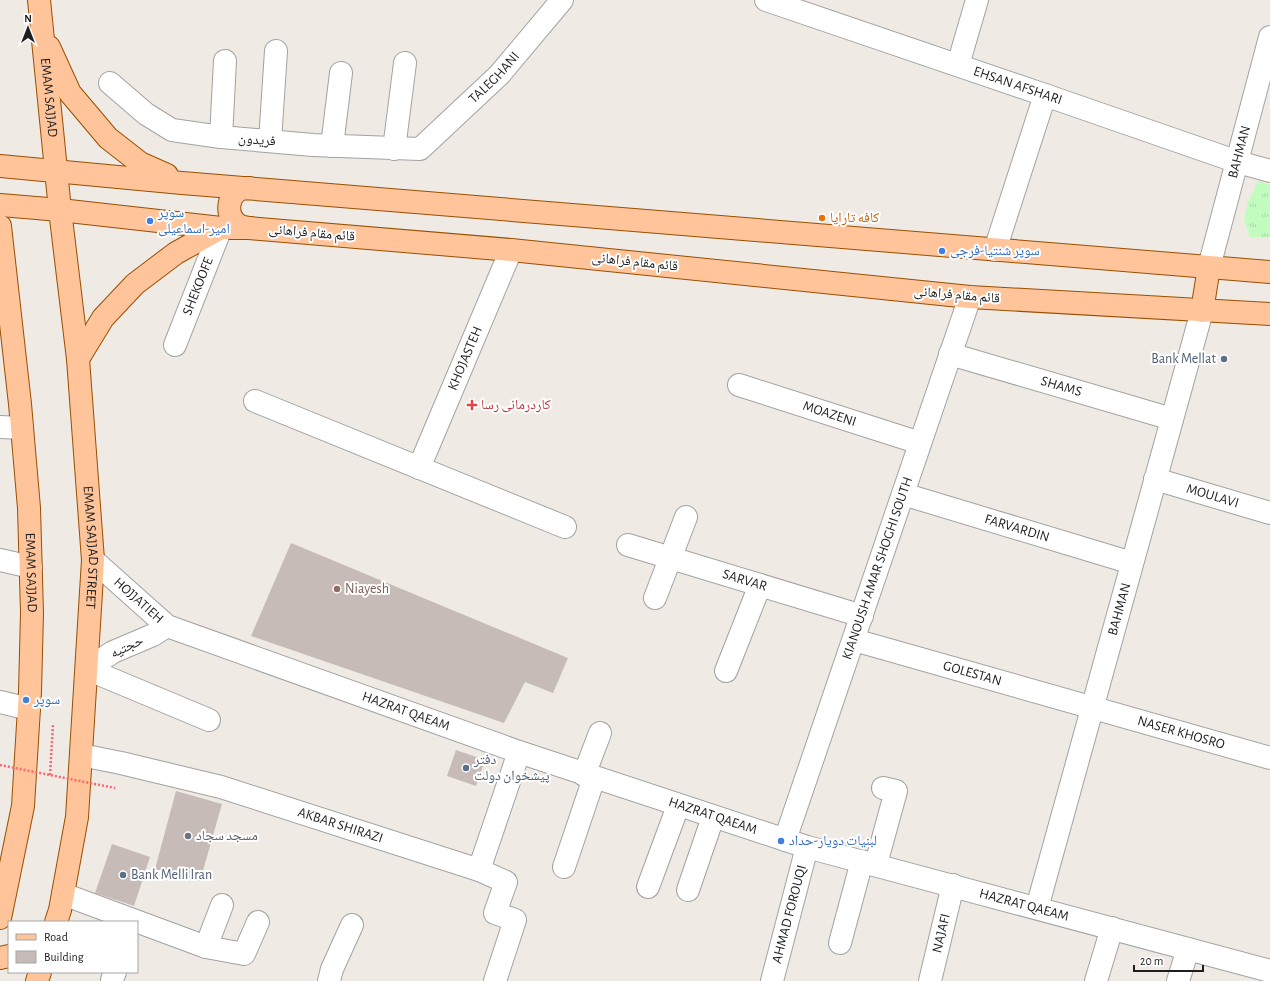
<svg xmlns="http://www.w3.org/2000/svg" width="1270" height="981" viewBox="0 0 1270 981" font-family="'Alegreya Sans','Noto Naskh Arabic',sans-serif">
  <style>
    .park { fill: url(#park-tufts) }
    .building { fill: #c7bbb7 }
    .lines { fill: none; stroke-linecap: round; stroke-linejoin: round }
    .minor-casing { stroke: #a2a2a2; stroke-width: 24 }
    .major-casing { stroke: #984f00; stroke-width: 24 }
    .path { stroke: #ff656c; stroke-width: 2.5; stroke-dasharray: 2 2; stroke-linecap: butt }
    .minor { stroke: #fff; stroke-width: 22 }
    .major { stroke: #ffc499; stroke-width: 22 }
    .path-bridge { stroke: #ff656c; stroke-width: 2.5; stroke-dasharray: 2 2; stroke-linecap: butt }
    .food-dot { fill: #e8710a; stroke: #fff; stroke-width: 1.5 }
    .shop-dot { fill: #3f7fe0; stroke: #fff; stroke-width: 1.5 }
    .service-dot { fill: #5c6f8a; stroke: #fff; stroke-width: 1.5 }
    .health-dot { fill: #e0444e; stroke: #fff; stroke-width: 1.5 }
    .education-dot { fill: #8d6e63; stroke: #fff; stroke-width: 1.5 }
    .worship-dot { fill: #6b7280; stroke: #fff; stroke-width: 1.5 }
    .labels { text-anchor: middle; dominant-baseline: central; stroke-width: 4; stroke-linejoin: round; paint-order: stroke }
    .street-label { font-size: 14px; fill: #1e1e1e; stroke: #fff }
    .shop-label { font-size: 14px; fill: #366cbe; stroke: #fff; text-anchor: start }
    .food-label { font-size: 14px; fill: #c56008; stroke: #fff; text-anchor: start }
    .service-label { font-size: 14px; fill: #4e5e75; stroke: #fff; text-anchor: start }
    .health-label { font-size: 14px; fill: #be3a42; stroke: #fff; text-anchor: start }
    .education-label { font-size: 14px; fill: #785e54; stroke: #fff; text-anchor: start }
    .worship-label { font-size: 14px; fill: #5b616d; stroke: #fff; text-anchor: start }
  </style>
  <defs>
    <pattern id="park-tufts" width="24" height="20" patternUnits="userSpaceOnUse"><rect width="24" height="20" fill="#c3fcbf"/><path d="M3 7l-1-3M5 7V3M7 7l1-3M15 17l-1-3M17 17v-4M19 17l1-3" fill="none" stroke="#a7d8a4"/></pattern>
  </defs>
  <rect width="100%" height="100%" fill="#f0eae4"/>
  <path class="park" d="M1258 181 1270 185V237H1250L1244 219 1248 202Z"/>
  <path class="building" d="M291 543 568 658 553 693 525 682 504 723 251 636Z
    M456 750 485 760 476 786 447 776Z
    M176 791 222 804 200 881 155 869Z
    M112 844 150 857 134 906 95 893Z"/>
  <g class="lines">
    <defs>
      <g id="minor">
        <path id="s1" d="M766 0 1045 95 1238 162 1270 171"/>
        <path d="M958 65 977 0"/>
        <path id="s2" d="M110 83 146 114 172 130 221 137 313 145 420 149 499 75 562 0"/>
        <path d="M221 137 225 61"/>
        <path d="M270 141 276 51"/>
        <path d="M332 146 341 73"/>
        <path d="M394 149 405 63"/>
        <path d="M995 250 1045 95"/>
        <path id="s3" d="M1209 267 1270 37"/>
        <path id="s4" d="M175 345 221 228"/>
        <path id="s5" d="M950 354 1172 419"/>
        <path id="s6" d="M739 385 920 443"/>
        <path d="M255 401 565 527"/>
        <path d="M0 427 22 428"/>
        <path id="s7" d="M419 468 511 250"/>
        <path id="s8" d="M1155 479 1270 513"/>
        <path id="s9" d="M903 494 1132 563"/>
        <path id="s10" d="M628 545 862 616"/>
        <path d="M0 560 31 567"/>
        <path id="s11" d="M93 560 167 626 519 752 807 847 1270 971"/>
        <path d="M655 598 686 517"/>
        <path id="s12" d="M854 640 1270 758"/>
        <path d="M87 669 209 720"/>
        <path d="M87 669 113 652 153 635 167 626"/>
        <path d="M726 671 760 585"/>
        <path d="M0 702 29 709"/>
        <path id="s13" d="M81 755 121 763 221 787 479 870 519 752"/>
        <path d="M584 775 600 733"/>
        <path id="s14" d="M785 840 970 297"/>
        <path d="M876 864 896 791 883 788"/>
        <path d="M564 867 594 778"/>
        <path d="M479 870 506 882 495 913 515 920 495 981"/>
        <path d="M648 887 678 806"/>
        <path d="M688 890 713 817"/>
        <path d="M63 894 206 947 222 905"/>
        <path id="s15" d="M1037 908 1202 311"/>
        <path d="M840 943 862 861"/>
        <path d="M206 947 244 954 258 922"/>
        <path d="M112 980 115 972"/>
        <path d="M329 981 332 969 352 925"/>
        <path id="s16" d="M772 981 807 847"/>
        <path id="s17" d="M930 981 953 885"/>
        <path d="M1096 981 1112 928"/>
        <path d="M1178 981 1188 949"/>
      </g>
      <g id="major">
        <path id="s18" d="M39 0 60 210 78 359 93 560 77 817 60 910 56 922"/>
        <path d="M49 47 70 93 108 138 140 163 167 175"/>
        <path d="M0 166 182 183 1270 272"/>
        <path d="M0 205 60 210 221 228H249L511 250 970 297 1270 314"/>
        <path id="s19" d="M0 226 20 404 29 508 32 613 30 692 23 806 0 918"/>
        <path d="M249 228C246 227 242 227 240 226 225 218 226 196 241 189 244 188 248 188 250 188"/>
        <path d="M1202 311 1209 267"/>
        <path d="M78 359 103 318 135 284 176 253 221 228"/>
        <path d="M0 958 9 956"/>
        <path d="M37 981 40 972"/>
      </g>
    </defs>
    <use href="#minor" class="minor-casing"/>
    <use href="#major" class="major-casing"/>
    <path class="path" d="M50 775 53 724"/>
    <use href="#minor" class="minor"/>
    <use href="#major" class="major"/>
    <path class="path-bridge" d="M0 765 115 788"/>
  </g>
  <circle class="food-dot" cx="822" cy="218" r="4"/>
  <g class="shop-dot">
    <circle cx="150" cy="221" r="4"/>
    <circle cx="942" cy="251" r="4"/>
    <circle cx="26" cy="700" r="4"/>
    <circle cx="781" cy="841" r="4"/>
  </g>
  <g class="service-dot">
    <circle cx="1224" cy="359" r="4"/>
    <circle cx="466" cy="768" r="4"/>
    <circle cx="123" cy="875" r="4"/>
  </g>
  <path class="health-dot" d="M470 399h4v4h4v4h-4v4h-4v-4h-4v-4h4z"/>
  <circle class="education-dot" cx="337" cy="589" r="4"/>
  <circle class="worship-dot" cx="188" cy="836" r="4"/>
  <g class="labels">
    <g class="street-label">
      <text stroke="none"><textPath href="#s2" startOffset="430">TALEGHANI</textPath></text>
      <text stroke="none"><textPath href="#s1" startOffset="266">EHSAN AFSHARI</textPath></text>
      <text stroke="none"><textPath href="#s18" startOffset="98">EMAM SAJJAD</textPath></text>
      <text transform="translate(257 140) rotate(5)">فریدون</text>
      <text stroke="none"><textPath href="#s3" startOffset="119">BAHMAN</textPath></text>
      <text transform="translate(312 233) rotate(5)">قائم مقام فراهانی</text>
      <text transform="translate(635 262) rotate(6)">قائم مقام فراهانی</text>
      <text stroke="none"><textPath href="#s4" startOffset="63">SHEKOOFE</textPath></text>
      <text transform="translate(957 295) rotate(5)">قائم مقام فراهانی</text>
      <text stroke="none"><textPath href="#s7" startOffset="119">KHOJASTEH</textPath></text>
      <text stroke="none"><textPath href="#s5" startOffset="116">SHAMS</textPath></text>
      <text stroke="none"><textPath href="#s6" startOffset="95">MOAZENI</textPath></text>
      <text stroke="none"><textPath href="#s8" startOffset="60">MOULAVI</textPath></text>
      <text stroke="none"><textPath href="#s9" startOffset="119">FARVARDIN</textPath></text>
      <text stroke="none"><textPath href="#s18" startOffset="550">EMAM SAJJAD STREET</textPath></text>
      <text stroke="none"><textPath href="#s14" startOffset="287">KIANOUSH AMAR SHOGHI SOUTH</textPath></text>
      <text stroke="none"><textPath href="#s19" startOffset="348">EMAM SAJJAD</textPath></text>
      <text stroke="none"><textPath href="#s10" startOffset="122">SARVAR</textPath></text>
      <text stroke="none"><textPath href="#s11" startOffset="61">HOJJATIEH</textPath></text>
      <text stroke="none"><textPath href="#s15" startOffset="310">BAHMAN</textPath></text>
      <text transform="translate(127 647) rotate(-25)">حجتیه</text>
      <text stroke="none"><textPath href="#s12" startOffset="123">GOLESTAN</textPath></text>
      <text stroke="none"><textPath href="#s11" startOffset="353">HAZRAT QAEAM</textPath></text>
      <text stroke="none"><textPath href="#s12" startOffset="340">NASER KHOSRO</textPath></text>
      <text stroke="none"><textPath href="#s11" startOffset="677">HAZRAT QAEAM</textPath></text>
      <text stroke="none"><textPath href="#s13" startOffset="269">AKBAR SHIRAZI</textPath></text>
      <text stroke="none"><textPath href="#s11" startOffset="1001">HAZRAT QAEAM</textPath></text>
      <text stroke="none"><textPath href="#s16" startOffset="69">AHMAD FOROUQI</textPath></text>
      <text stroke="none"><textPath href="#s17" startOffset="49">NAJAFI</textPath></text>
    </g>
    <g class="shop-label">
      <text x="158" y="213">سوپر<tspan x="158" dy="16">امیر-اسماعیلی</tspan></text>
      <text x="950" y="251">سوپر شنتیا-فرجی</text>
      <text x="34" y="700">سوپر</text>
      <text x="789" y="841">لبنیات دویار-حداد</text>
    </g>
    <g class="food-label">
      <text x="830" y="218">کافه تارایا</text>
    </g>
    <g class="service-label">
      <text x="1216" y="359" text-anchor="end">Bank Mellat</text>
      <text x="474" y="760">دفتر<tspan x="474" dy="16">پیشخوان دولت</tspan></text>
      <text x="131" y="875">Bank Melli Iran</text>
    </g>
    <g class="health-label">
      <text x="481" y="405">کاردرمانی رسا</text>
    </g>
    <g class="education-label">
      <text x="345" y="589">Niayesh</text>
    </g>
    <g class="worship-label">
      <text x="196" y="836">مسجد سجاد</text>
    </g>
  </g>
  <rect x="8" y="921" width="130" height="52" fill="#ffffff" stroke="#a5a5a5"/>
  <rect x="16" y="934" width="20" height="6" fill="#ffc499" stroke="#a5a5a5"/>
  <text x="44" y="941" font-size="12" fill="#1e1e1e">Road</text>
  <rect x="16" y="951" width="20" height="12" fill="#c7bbb7" stroke="#a5a5a5"/>
  <text x="44" y="961" font-size="12" fill="#1e1e1e">Building</text>
  <g transform="translate(28 28)" stroke="#ffffff" stroke-width="3" paint-order="stroke">
  <path d="M0-3L7 15L0 10L-7 15Z" fill="#1e1e1e"/>
  <text y="-6" font-size="11" font-weight="bold" text-anchor="middle" fill="#1e1e1e">N</text>
  </g>
  <path d="M1134 965v6h69v-6" fill="none" stroke="#1e1e1e" stroke-width="2"/>
  <text x="1140" y="965" font-size="12" fill="#1e1e1e" stroke="#ffffff" stroke-width="3" paint-order="stroke">20 m</text>
</svg>
